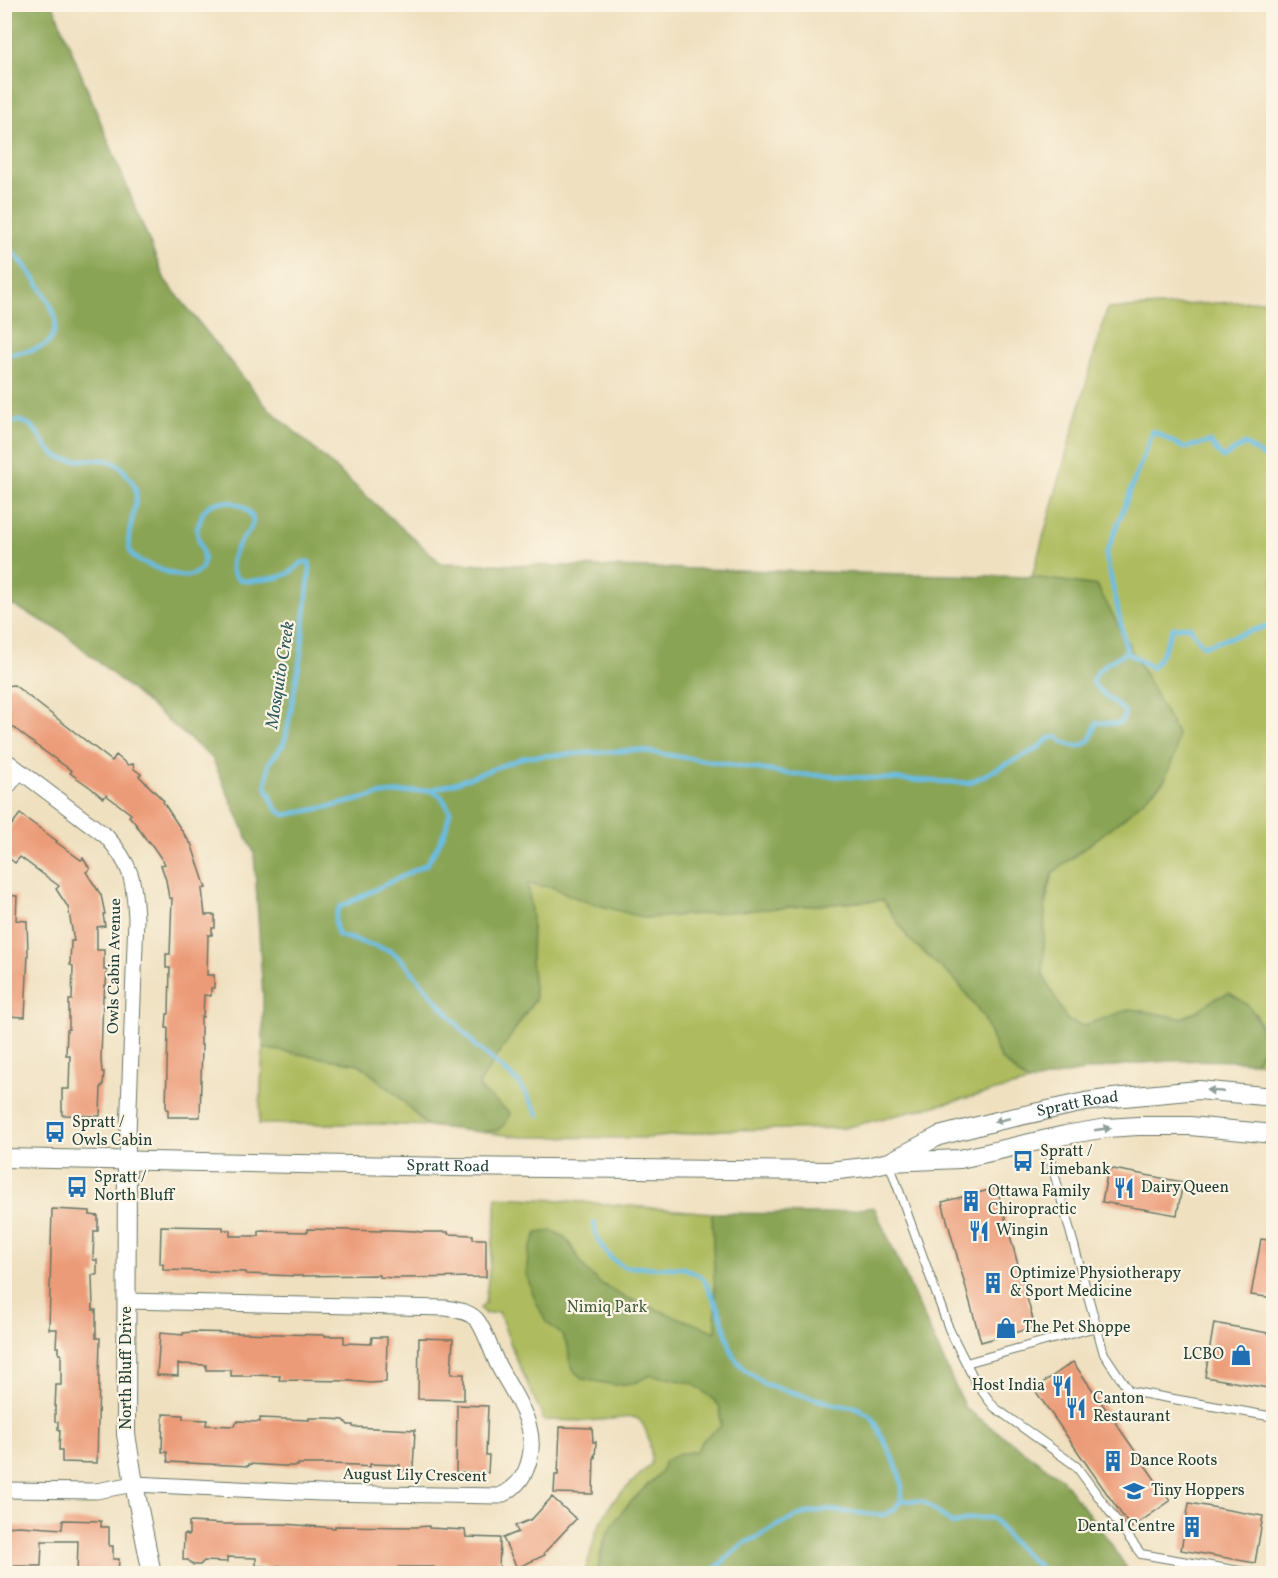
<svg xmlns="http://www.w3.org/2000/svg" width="1278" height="1578" viewBox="0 0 1278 1578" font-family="Vollkorn,serif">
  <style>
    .green { fill: #aebc5e; stroke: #667c49; stroke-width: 1.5 }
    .forest { fill: #8aa455; stroke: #547044; stroke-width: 1.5 }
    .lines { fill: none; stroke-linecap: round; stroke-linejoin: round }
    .stream { stroke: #68bde5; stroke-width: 4.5 }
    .building { fill: #ec9b78 }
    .service-casing { stroke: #687665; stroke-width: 10 }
    .minor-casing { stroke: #687665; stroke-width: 17 }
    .tertiary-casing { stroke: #687665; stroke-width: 20 }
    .service { stroke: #fff; stroke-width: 8 }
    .minor { stroke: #fff; stroke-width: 15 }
    .tertiary { stroke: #fff; stroke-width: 18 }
    .oneway { fill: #8f9e9a }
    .labels { text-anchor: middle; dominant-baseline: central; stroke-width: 4.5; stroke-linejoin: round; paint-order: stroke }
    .street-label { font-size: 16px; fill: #1f3d34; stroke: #fcf5e5 }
    .poi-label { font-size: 16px; fill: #1f3d34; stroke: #fcf5e5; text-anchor: start }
    .park-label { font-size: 16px; fill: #435d3e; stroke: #fcf5e5 }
    .water-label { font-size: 18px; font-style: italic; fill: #315d60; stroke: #fcf5e5 }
  </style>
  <rect width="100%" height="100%" fill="#fcf5e5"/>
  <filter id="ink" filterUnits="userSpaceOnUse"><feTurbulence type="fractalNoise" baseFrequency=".0167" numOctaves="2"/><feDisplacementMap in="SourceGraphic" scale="12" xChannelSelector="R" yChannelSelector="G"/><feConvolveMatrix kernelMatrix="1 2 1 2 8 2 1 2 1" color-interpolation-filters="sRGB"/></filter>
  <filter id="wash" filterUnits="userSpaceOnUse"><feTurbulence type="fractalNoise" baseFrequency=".008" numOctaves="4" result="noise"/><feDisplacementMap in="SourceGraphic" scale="24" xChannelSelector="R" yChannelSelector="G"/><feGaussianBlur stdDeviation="1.35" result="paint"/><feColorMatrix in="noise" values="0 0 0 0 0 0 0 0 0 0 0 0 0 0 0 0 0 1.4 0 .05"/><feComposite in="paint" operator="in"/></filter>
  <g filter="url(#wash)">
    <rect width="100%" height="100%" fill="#efe0c0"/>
    <path class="green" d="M1273 300V1064L1255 1062 1262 1053 1267 1039 1256 1014 1216 998 1194 1013 1181 1018 1131 1009 1082 1026 1067 1020 1043 975 1045 905 1053 873 1126 816 1164 781 1098 586 1032 577 1107 309Z
      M528 884 552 887 581 900 645 918 883 900 909 939 956 981 983 1016 1000 1058 1028 1083 844 1128 723 1130 650 1138 522 1137 480 1132 498 1130 487 1094 480 1089 479 1084 535 999 531 960 532 919Z
      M263 1048 359 1064 398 1096 427 1126 376 1124H259Z
      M496 1197 559 1200 712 1213 725 1537 723 1573H585L597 1529 613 1501 651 1464C653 1454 647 1425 638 1419 637 1418 635 1418 633 1417L588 1421 544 1420 515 1356 499 1312 485 1314 480 1308 485 1303 496 1216Z"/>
    <path class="forest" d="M4 5H53L165 280 265 405 441 563 1032 577 1097 586 1177 734 1176 752 1164 781 1126 816 1052 873 1045 901 1043 975 1067 1020 1082 1026 1131 1009 1181 1018 1194 1013 1216 998 1229 993C1250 1005 1254 1008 1261 1031 1265 1045 1263 1051 1255 1062 1195 1058 1132 1061 1072 1073 1057 1075 1043 1080 1028 1083L1000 1058 983 1016 958 983 909 939 883 900 645 918 581 900 552 887 528 884 532 919 531 960 535 999 479 1084 480 1089 510 1113 506 1123 498 1130 480 1132 427 1126 398 1096 359 1064 263 1048V997L254 853 212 758 63 632 5 601Z
      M874 1207 965 1408 1062 1479 1107 1538 1130 1573H597C600 1559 602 1542 610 1529 623 1507 643 1490 660 1473L663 1468 664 1462C675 1454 683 1453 696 1451L704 1439 721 1426 720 1407 712 1398 692 1383 651 1375 634 1383 614 1385 583 1379 574 1371 569 1359 568 1346 561 1334 546 1322 534 1297 526 1274 529 1251 537 1233 553 1231 566 1238 586 1270 600 1283 622 1296 716 1332 712 1213 822 1214Z"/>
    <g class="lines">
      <path class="stream" d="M4 245C23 259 47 293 55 316 57 323 54 337 49 342 40 351 16 353 4 354
        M4 424C9 423 14 421 18 421 39 422 41 447 57 456 79 468 107 448 125 472 128 477 133 482 135 487 142 508 115 547 138 560 146 564 177 577 185 576 192 576 201 572 203 565 206 552 197 542 197 529 198 525 199 525 200 521 201 520 202 513 203 512 211 500 228 500 240 505 247 509 253 514 253 522 252 530 245 535 241 541 235 549 227 565 234 574 237 580 243 581 249 581 259 580 277 579 285 575 292 573 297 566 303 562H309L310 567 301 654 286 737 283 745 269 763 266 786 276 809 285 815 333 806 383 794 430 790 441 796 450 811 446 828 439 844 427 864 340 907C334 916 334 925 338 935L391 951 402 960 476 1046 519 1083 539 1115
        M1127 652 1106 555 1153 431 1184 448 1210 442 1223 458 1245 444 1264 457 1274 454
        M431 790 458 782 525 757 637 750 790 774 969 783 1037 749 1050 738 1058 737C1065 745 1079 750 1089 741 1094 736 1093 728 1097 723 1109 721 1123 731 1125 712 1117 703 1095 690 1092 681 1099 666 1112 660 1127 652L1152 668 1162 654 1173 628 1189 626 1203 646 1264 627 1274 625
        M594 1223 597 1238 603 1248 611 1258 624 1267 683 1268 702 1277 709 1289 720 1313 733 1356 745 1370 764 1384 837 1405 856 1407 872 1417 895 1462 902 1483 901 1500 894 1510 883 1515 825 1510 803 1514 778 1525 762 1535 743 1544 709 1574
        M901 1500 924 1502 953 1524 972 1518H993L1011 1541 1044 1571 1045 1574"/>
    </g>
    <g id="blocks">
      <path class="building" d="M14 685 112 761 116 755 128 765 133 764 134 769 141 774 139 776 164 801 163 802 190 843H191L206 888 202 889 205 915H215V928H212V935H208L207 975H214V988H211V996L204 995 203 1017H201V1045H202L200 1117H168V1109H166L168 1028H166L167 1014H169L170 968H166V954H170L172 898H169L166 880 161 865 165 864 149 841 148 842 135 823 129 816 131 814 106 795 103 798 91 788 70 773 72 771 37 746 4 720V686Z
        M20 814 57 841 56 842 81 860 83 858 90 869 86 872 101 895 105 914H103L105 926 97 927V950H104V970H107L106 985H105L104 996H103L101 1060 102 1072H104L103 1086H101L100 1116 62 1115V1089H69L70 1055H66L67 1030 69 1029V1000H72L73 966 70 965 71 941H74L68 907 56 889 59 886 20 857 15 863 4 854V835Z
        M4 895 17 896 16 920 27 921 28 954 25 1017 4 1016Z
        M1108 1168 1183 1182 1177 1215 1102 1202Z
        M997 1188 1035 1327 981 1342 942 1202Z
        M52 1209 90 1211V1215L98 1216V1231H94L93 1260H97V1275H92L93 1310H96V1338H100L97 1463 62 1462V1450H59L60 1430H58V1422H55V1409L56 1385H61V1354H59V1347H56L57 1329H49Z
        M161 1226 223 1227V1230H230V1236H259V1231L308 1232V1229L381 1231V1230H390L417 1231 419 1232H448V1234L473 1235V1239H486V1277L395 1278 379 1277V1275L296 1276 246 1274V1272L163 1270V1264H160Z
        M1261 1239 1274 1241V1298L1251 1295Z
        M1214 1323 1274 1334V1389L1205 1377Z
        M194 1332 325 1335V1336H344V1343L371 1344 372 1337H387L386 1382 370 1383 351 1381 279 1380 280 1376 251 1375V1376H231V1370H206V1365L178 1364V1376L157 1375 160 1333 183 1335V1333Z
        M419 1338 453 1339 451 1374H464V1400L418 1399Z
        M1073 1362 1170 1501 1131 1528 1034 1389Z
        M457 1405 488 1406 486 1455H489L488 1473 456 1472Z
        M163 1414 183 1415V1419L207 1420 206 1425 234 1426 238 1421 260 1422V1418L309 1420V1418H330V1419L344 1420 348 1425H353V1427L415 1430 413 1470H400V1465L370 1464V1467L357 1466V1465L328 1464H298V1466H283L249 1464V1466L168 1462 167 1452H162Z
        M560 1427 592 1428 593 1442H596L595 1457 594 1456 593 1494 554 1493 555 1475H558Z
        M552 1497 576 1519 544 1553 545 1555 517 1568 503 1538 518 1532 515 1526 532 1519Z
        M1189 1503 1263 1516 1255 1563 1181 1550Z
        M63 1520 101 1521V1527H109V1546H113V1559H119L118 1573H77L78 1541H42L41 1566H4V1527L19 1526 62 1529Z
        M189 1522 226 1524H284L335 1528V1526L416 1527 429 1526V1528L465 1530 466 1537 500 1538 499 1574H433L434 1567H398V1574H330V1572H308L304 1567 277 1566V1568H264V1566H256V1558L227 1557V1562L204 1561 200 1565H193L188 1560H183L184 1534 189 1535Z"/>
    </g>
  </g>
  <g filter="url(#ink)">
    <use href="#blocks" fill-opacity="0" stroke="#687665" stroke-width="1.5"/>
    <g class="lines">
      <defs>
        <path id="service" d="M1045 1140 1104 1354 1129 1391 1274 1417
          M889 1163 949 1329 966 1363 1096 1327
          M966 1363 976 1383 994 1407 1076 1466 1141 1554 1257 1574"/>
        <path id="minor" d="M4 759 106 836C132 865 134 880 136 918L127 1160
          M4 791 20 771
          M4 1490 96 1491 134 1484 321 1493 499 1496C511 1491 519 1484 525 1472 544 1431 516 1400 498 1365 492 1353 484 1327 476 1319 468 1311 456 1310 446 1308L126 1301"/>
        <g id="tertiary">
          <path id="s1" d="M4 1158 452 1167 829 1171 866 1167 889 1162 960 1159 1065 1135 1107 1128 1138 1126H1190L1274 1134"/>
          <path d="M127 1160 126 1434 134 1484 152 1574"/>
          <path id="s2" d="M893 1160 939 1136 997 1121 1085 1102 1113 1098 1199 1090 1274 1097"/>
        </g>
      </defs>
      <use href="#service" class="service-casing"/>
      <use href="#minor" class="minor-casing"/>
      <use href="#tertiary" class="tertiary-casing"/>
      <use href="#service" class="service"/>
      <use href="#minor" class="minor"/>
      <use href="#tertiary" class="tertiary"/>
    </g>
    <defs><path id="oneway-solid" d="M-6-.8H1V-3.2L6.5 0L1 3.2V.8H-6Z" transform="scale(1.5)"/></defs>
    <g class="oneway">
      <use href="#oneway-solid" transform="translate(1215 1091) rotate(-175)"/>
      <use href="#oneway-solid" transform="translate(1002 1120) rotate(167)"/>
      <use href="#oneway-solid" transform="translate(1103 1129) rotate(-8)"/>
    </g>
  </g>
  <defs>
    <symbol id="bus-bare" viewBox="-9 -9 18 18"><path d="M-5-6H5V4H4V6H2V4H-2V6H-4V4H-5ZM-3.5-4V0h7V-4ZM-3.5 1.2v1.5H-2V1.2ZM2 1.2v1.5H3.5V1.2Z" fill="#1f6fb2" stroke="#fcf5e5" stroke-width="2.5" paint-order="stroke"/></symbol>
    <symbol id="restaurant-bare" viewBox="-9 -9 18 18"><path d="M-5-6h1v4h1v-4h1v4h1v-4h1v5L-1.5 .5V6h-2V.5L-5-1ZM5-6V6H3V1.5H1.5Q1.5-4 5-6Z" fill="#1f6fb2" stroke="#fcf5e5" stroke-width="2.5" paint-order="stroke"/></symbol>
    <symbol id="building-bare" viewBox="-9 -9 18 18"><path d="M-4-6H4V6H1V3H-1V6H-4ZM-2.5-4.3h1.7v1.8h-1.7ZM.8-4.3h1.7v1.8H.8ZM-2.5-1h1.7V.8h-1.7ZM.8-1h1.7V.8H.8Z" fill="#1f6fb2" stroke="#fcf5e5" stroke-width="2.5" paint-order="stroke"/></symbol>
    <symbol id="shop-bare" viewBox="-9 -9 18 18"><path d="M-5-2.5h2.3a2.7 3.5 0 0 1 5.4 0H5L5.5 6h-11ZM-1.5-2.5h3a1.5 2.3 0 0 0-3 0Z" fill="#1f6fb2" stroke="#fcf5e5" stroke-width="2.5" paint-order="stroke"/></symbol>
    <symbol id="school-bare" viewBox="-9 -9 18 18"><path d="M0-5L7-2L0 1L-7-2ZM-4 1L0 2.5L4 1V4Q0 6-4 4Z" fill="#1f6fb2" stroke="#fcf5e5" stroke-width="2.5" paint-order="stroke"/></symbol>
  </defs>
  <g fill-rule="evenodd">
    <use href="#bus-bare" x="40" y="1117" width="30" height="30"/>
    <use href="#bus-bare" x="1008" y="1146" width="30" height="30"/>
    <use href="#bus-bare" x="62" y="1172" width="30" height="30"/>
    <use href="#restaurant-bare" x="1109" y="1173" width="30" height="30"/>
    <use href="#building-bare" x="956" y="1186" width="30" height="30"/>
    <use href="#restaurant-bare" x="964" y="1216" width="30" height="30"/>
    <use href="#building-bare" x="978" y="1268" width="30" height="30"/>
    <use href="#shop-bare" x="991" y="1313" width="30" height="30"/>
    <use href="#shop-bare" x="1226" y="1340" width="30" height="30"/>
    <use href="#restaurant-bare" x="1047" y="1371" width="30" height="30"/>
    <use href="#restaurant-bare" x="1061" y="1393" width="30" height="30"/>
    <use href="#building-bare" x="1098" y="1446" width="30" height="30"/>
    <use href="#school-bare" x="1119" y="1476" width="30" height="30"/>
    <use href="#building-bare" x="1177" y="1512" width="30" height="30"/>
  </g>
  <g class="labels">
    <g class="street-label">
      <text transform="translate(115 966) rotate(-89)">Owls Cabin Avenue</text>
      <text stroke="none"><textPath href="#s2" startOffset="194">Spratt Road</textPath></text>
      <text stroke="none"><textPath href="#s1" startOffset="444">Spratt Road</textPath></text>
      <text transform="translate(127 1368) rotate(-90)">North Bluff Drive</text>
      <text transform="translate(415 1476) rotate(1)">August Lily Crescent</text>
    </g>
    <g class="poi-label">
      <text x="72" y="1123">Spratt /<tspan x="72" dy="18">Owls Cabin</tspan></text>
      <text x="1040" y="1152">Spratt /<tspan x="1040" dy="18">Limebank</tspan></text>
      <text x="94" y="1178">Spratt /<tspan x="94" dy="18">North Bluff</tspan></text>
      <text x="1141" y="1188">Dairy Queen</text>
      <text x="988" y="1192">Ottawa Family<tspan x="988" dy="18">Chiropractic</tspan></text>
      <text x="996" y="1231">Wingin</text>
      <text x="1010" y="1274">Optimize Physiotherapy<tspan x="1010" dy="18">&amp; Sport Medicine</tspan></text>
      <text x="1023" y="1328">The Pet Shoppe</text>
      <text x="1224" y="1355" text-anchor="end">LCBO</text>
      <text x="1045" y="1386" text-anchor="end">Host India</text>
      <text x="1093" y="1399">Canton<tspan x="1093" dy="18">Restaurant</tspan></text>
      <text x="1130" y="1461">Dance Roots</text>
      <text x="1151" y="1491">Tiny Hoppers</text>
      <text x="1175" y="1527" text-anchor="end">Dental Centre</text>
    </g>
    <g class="park-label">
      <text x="607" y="1308">Nimiq Park</text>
    </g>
    <g class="water-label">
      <text transform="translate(281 675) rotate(-81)">Mosquito Creek</text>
    </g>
  </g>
  <rect width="1278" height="1578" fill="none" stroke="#fcf5e5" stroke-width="24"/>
</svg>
